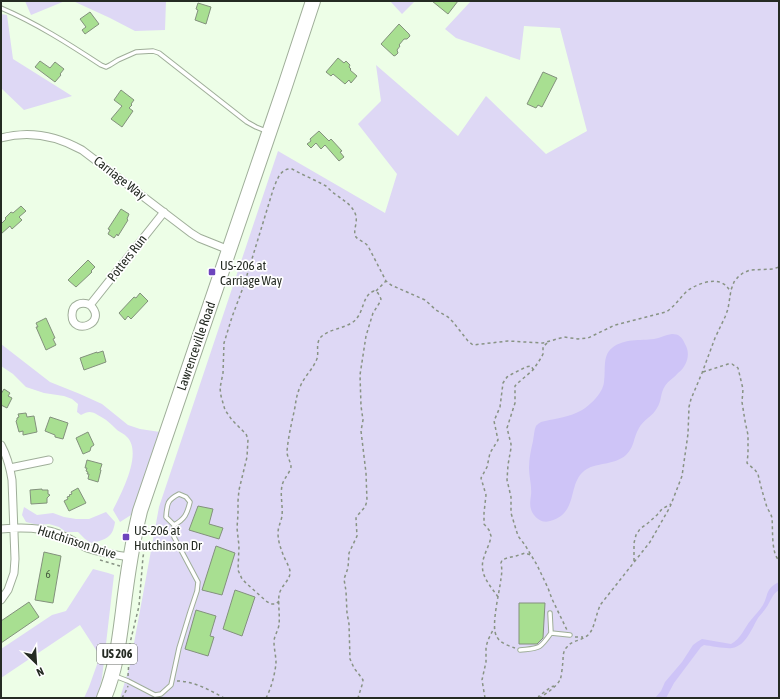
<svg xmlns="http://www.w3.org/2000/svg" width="780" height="699" viewBox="0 0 780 699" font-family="'Asap Condensed',sans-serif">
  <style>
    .green { fill: #ded8f5 }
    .water { fill: #cec4f7 }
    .building { fill: #a8df91; stroke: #83917d }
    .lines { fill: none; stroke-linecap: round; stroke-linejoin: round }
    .lane-casing { stroke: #9fae99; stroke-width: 5.5 }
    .street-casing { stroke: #9fae99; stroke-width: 9 }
    .highway-casing { stroke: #9fae99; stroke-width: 16 }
    .path { stroke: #889384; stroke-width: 1.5; stroke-dasharray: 3 3; stroke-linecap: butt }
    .lane { stroke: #fff; stroke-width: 3.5 }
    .street { stroke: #fff; stroke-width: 7 }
    .highway { stroke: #fff; stroke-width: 14 }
    .poi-dot { fill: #6d45bd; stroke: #fff; stroke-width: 1.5 }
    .labels { text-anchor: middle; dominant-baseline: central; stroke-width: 3.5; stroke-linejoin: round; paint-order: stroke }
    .number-label { font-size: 11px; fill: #46583e }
    .shield { fill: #fff; stroke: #666b65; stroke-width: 1 }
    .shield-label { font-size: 12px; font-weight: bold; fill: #252b23 }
    .street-label { font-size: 13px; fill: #252b23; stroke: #fff }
    .poi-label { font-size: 13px; fill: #252b23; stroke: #fff; text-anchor: start }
  </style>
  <rect width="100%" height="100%" fill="#edfee7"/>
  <path class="green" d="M25 1H65L31 15Z
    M73 1H166L165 30 135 31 110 18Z
    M390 1H415L402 14Z
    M471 1H779V698H120L130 665 159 507 278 151 385 213 397 174 358 124 381 101 376 65 458 136 486 96 546 154 587 131 560 28 524 26 520 60 456 38 445 29Z
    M1 14 7 15 13 59 72 96 24 110 1 88Z
    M1 344 50 382 80 394 102 404 128 425 140 429 160 432 131 515 120 522 113 510C121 494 143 453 127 437 124 433 118 432 115 428 111 424 108 421 103 418 94 413 91 409 81 415L77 412 78 404 72 399 64 396 44 393 26 387 13 374 1 366Z
    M24 507 37 515 53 513 64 517 76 519H89L106 512 115 522C113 537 106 540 91 543L85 539 78 532H66L59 527 49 524 38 525 26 522 22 515Z
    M93 569 108 573 114 575 102 678 97 698H84L89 687 100 656 80 625 1 678V649L52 615 66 611Z"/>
  <path class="water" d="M672 334C679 334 682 337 685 344 691 354 687 366 678 373 674 378 668 381 665 386 660 393 662 401 657 408 653 416 643 420 639 428 633 438 635 446 626 455 613 466 595 462 584 471 567 485 579 513 550 521 543 523 538 520 534 515 529 508 530 503 531 495 532 486 529 477 529 468 529 458 531 450 533 441 534 436 534 430 536 426 538 424 538 424 541 422 552 419 565 418 576 413 587 409 603 394 604 382 606 370 602 356 612 348 624 338 640 341 654 339 660 338 665 335 672 334Z
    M779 582V590C772 594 771 601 766 608 764 611 761 614 758 618 752 628 746 646 732 648 727 649 711 646 704 645L701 647 674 683 666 698H655L661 691 665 682 682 662 693 645 697 642 702 639 731 644C741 639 744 628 751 620 755 615 760 610 763 605 769 594 765 589 779 582Z"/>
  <path class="building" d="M432 1H458L448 14Z
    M198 3 211 7 206 24 195 20 198 10 196 9Z
    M90 12 99 24 85 34 82 30 86 27 80 19Z
    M399 24 409 34 410 36 407 39H404L399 45 400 46 397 50 398 53 396 55 394 56 381 44Z
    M338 58 344 63 346 61 350 65 349 67 351 69 350 70 357 76 351 83 349 80 345 84 333 74 331 76 326 72Z
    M40 61 50 68 55 62 64 69 60 74 61 75 55 82 35 67Z
    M543 72 557 78 542 107 538 105 536 108 527 104Z
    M121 90 134 100 131 104 132 105 129 108 133 111 122 127 111 119 122 106 114 100Z
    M319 131 329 141 331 139 342 151 340 152 344 157 339 161 325 145 321 149 316 143 311 148 307 144 311 141 310 139Z
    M21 206 26 211 19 217 22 220 12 229 10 226 1 234V224L6 219 5 218 11 212 13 213Z
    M121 209 129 214 127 219 128 220 118 236 117 234 114 238 108 234 110 230 108 229Z
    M88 260 95 267 91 271 92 272 76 287 68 280Z
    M140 293 148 301 131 319 128 316 125 320 119 313 134 297 136 298Z
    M46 318 55 338 53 339 56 345 46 350 36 327H38L36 323Z
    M103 351 106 362 84 370 80 358 97 352V353Z
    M4 389 10 393 8 396 12 398 7 408 1 405V394Z
    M26 413 27 417 34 416 37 432 23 435V431L19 432 16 421 17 420V418L19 417 18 414Z
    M50 417 68 423 63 439 55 437V435L45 431Z
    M88 432 94 445 91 447 90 451 83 454 76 438Z
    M87 460 102 464 100 470H101L98 482 88 479 89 474H87L88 472 86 471 87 468H85Z
    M78 488 86 503 69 511 64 501 68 499 67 497 70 496 69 495 72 494 71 492Z
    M42 489V490H48V494L50 495 47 498V503L31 504 30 490Z
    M198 506 213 509 209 524 223 528 219 539 189 530Z
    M216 546 235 553 222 595 202 590Z
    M44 552 61 556 53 603 35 600Z
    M235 590 255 597 242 636 223 629Z
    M29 602 39 617 1 643V621Z
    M519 603H545L543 638 537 644H519Z
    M196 610 216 616 210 636 214 637 208 656 185 649Z"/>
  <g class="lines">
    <defs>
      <path id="lane" d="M1 8C36 23 69 44 101 65L106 67 110 65 118 60 136 52 153 51 159 53 247 122 256 127 266 131
        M550 613 551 633
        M520 650C539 648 539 650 551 633L570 635
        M115 676 128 681 155 695 161 694 171 685 179 648 190 612 197 591 198 582 174 537V525C185 519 187 514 190 502L186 497 179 494C167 500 167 504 166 517L174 525"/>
      <path id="street" d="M1 138C30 130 57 136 82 150L191 233 199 238 229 250
        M90 305C109 323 72 337 72 315 72 304 82 301 90 305L164 212
        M1 445C7 456 10 467 12 480L15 559 14 573 8 590 1 600
        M10 468 49 460
        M1 529C21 527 41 527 59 534 69 538 78 544 87 548 101 553 115 555 130 557"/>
      <path id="highway" d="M104 698C116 669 119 642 123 611 127 577 132 544 140 511L285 86 313 1"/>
    </defs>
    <use href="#lane" class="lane-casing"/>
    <use href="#street" class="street-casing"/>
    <use href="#highway" class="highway-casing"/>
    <path class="path" d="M376 291 386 281
      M547 343 543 347V354L541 358 533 370 519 382 515 386V403L507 428 511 444V448L508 465 507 480 511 497V513L518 536 525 545 537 565 548 588 552 599 567 630
      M703 372 728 364H732L738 368 743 389 742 402 745 421 748 435V454L747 463 755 470 758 474C760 484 763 494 766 504 767 509 771 513 772 518 773 528 771 554 779 560
      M100 560 120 566
      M634 561V543L636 535 640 529 648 523 657 515 662 509 671 504
      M498 597C490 585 478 574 484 557 486 550 490 544 491 536L489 530 484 524V513L486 495 481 478 487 467 490 453 498 440 494 421 500 407 503 383 507 377 512 374 526 367 531 366 532 367 533 370
      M279 601 276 604H271L266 601 246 583 242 579 238 570 239 546 237 528 238 514V501L239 490 247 457 248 439 246 434 232 420 225 410 221 396 220 388 223 373 224 343 232 317 244 285 273 190C277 180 280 168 292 169 303 175 315 180 326 186 329 189 332 192 335 194 343 200 351 204 355 213 359 222 352 231 356 237 358 240 365 242 368 246L386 281 391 285 425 300 436 310 448 317 453 322 468 341 473 345 508 341 543 343 564 337 578 339 588 338 615 325 666 312C674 307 679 299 686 292 694 285 712 278 722 283 726 285 728 288 731 292
      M575 637H583
      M515 648C509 646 500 643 497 637 490 627 500 591 501 578 502 573 502 568 501 563L502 560 507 558 516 556 525 553 531 555
      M128 676 130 643 139 606 143 557 145 546 143 545
      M177 681C193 681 210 690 224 698
      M122 698 127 689 128 686
      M266 698C271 689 275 674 276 663 276 656 274 649 274 642 274 636 278 631 279 625 280 615 278 605 279 595 281 585 291 580 290 571 289 566 286 561 284 557 281 549 278 542 278 533 278 527 281 522 282 516 283 506 280 495 282 486 283 479 290 473 291 467 291 462 287 457 287 452 288 437 292 422 295 407 296 400 297 394 300 387 304 377 312 370 316 361 320 354 315 346 320 338 328 329 343 329 353 322 365 313 361 296 374 291L378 293 381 299 380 302 373 313 369 326 366 336 360 375 361 406 363 420 361 431 366 473 367 501 365 507 358 515 356 518 357 536 349 553 348 568 344 579 346 591 347 613 349 624 350 659 354 668 361 677 363 680 362 685 358 698
      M485 698 482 680 486 662V647L488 640 494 628
      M538 698 539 696 551 687 554 686
      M539 698C546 694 556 687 560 680 562 675 562 667 563 662 563 656 563 651 567 647 572 640 582 641 588 635 595 629 596 612 601 604L650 542 670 507 682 476 688 434 689 407 691 399 702 373 715 338 725 317 728 309 731 290 734 282 738 277 743 273 750 270 773 269 779 267"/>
    <use href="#lane" class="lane"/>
    <use href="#street" class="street"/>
    <use href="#highway" class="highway"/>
  </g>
  <g class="poi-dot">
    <rect x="208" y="268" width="8" height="8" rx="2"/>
    <rect x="122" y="533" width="8" height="8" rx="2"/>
  </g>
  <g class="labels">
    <g class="number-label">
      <text x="48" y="574">6</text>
    </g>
    <rect class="shield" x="97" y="644" width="40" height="20" rx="3"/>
    <g class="shield-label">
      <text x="117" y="654">US 206</text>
    </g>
    <g class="street-label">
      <text transform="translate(120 178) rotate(38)">Carriage Way</text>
      <text transform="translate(127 258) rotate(-52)">Potters Run</text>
      <text transform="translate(196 346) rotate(-71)">Lawrenceville Road</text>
      <text transform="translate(77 542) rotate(18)">Hutchinson Drive</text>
    </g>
    <g class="poi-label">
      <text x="220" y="265">US-206 at<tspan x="220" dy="15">Carriage Way</tspan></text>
      <text x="134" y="530">US-206 at<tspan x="134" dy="15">Hutchinson Dr</tspan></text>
    </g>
  </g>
  <rect width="780" height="699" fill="none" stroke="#252b23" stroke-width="4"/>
  <g transform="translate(36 663) rotate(155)" stroke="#ffffff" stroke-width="3" paint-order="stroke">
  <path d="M0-3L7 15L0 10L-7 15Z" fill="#252b23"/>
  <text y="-6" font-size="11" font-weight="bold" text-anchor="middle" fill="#252b23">N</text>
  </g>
</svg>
